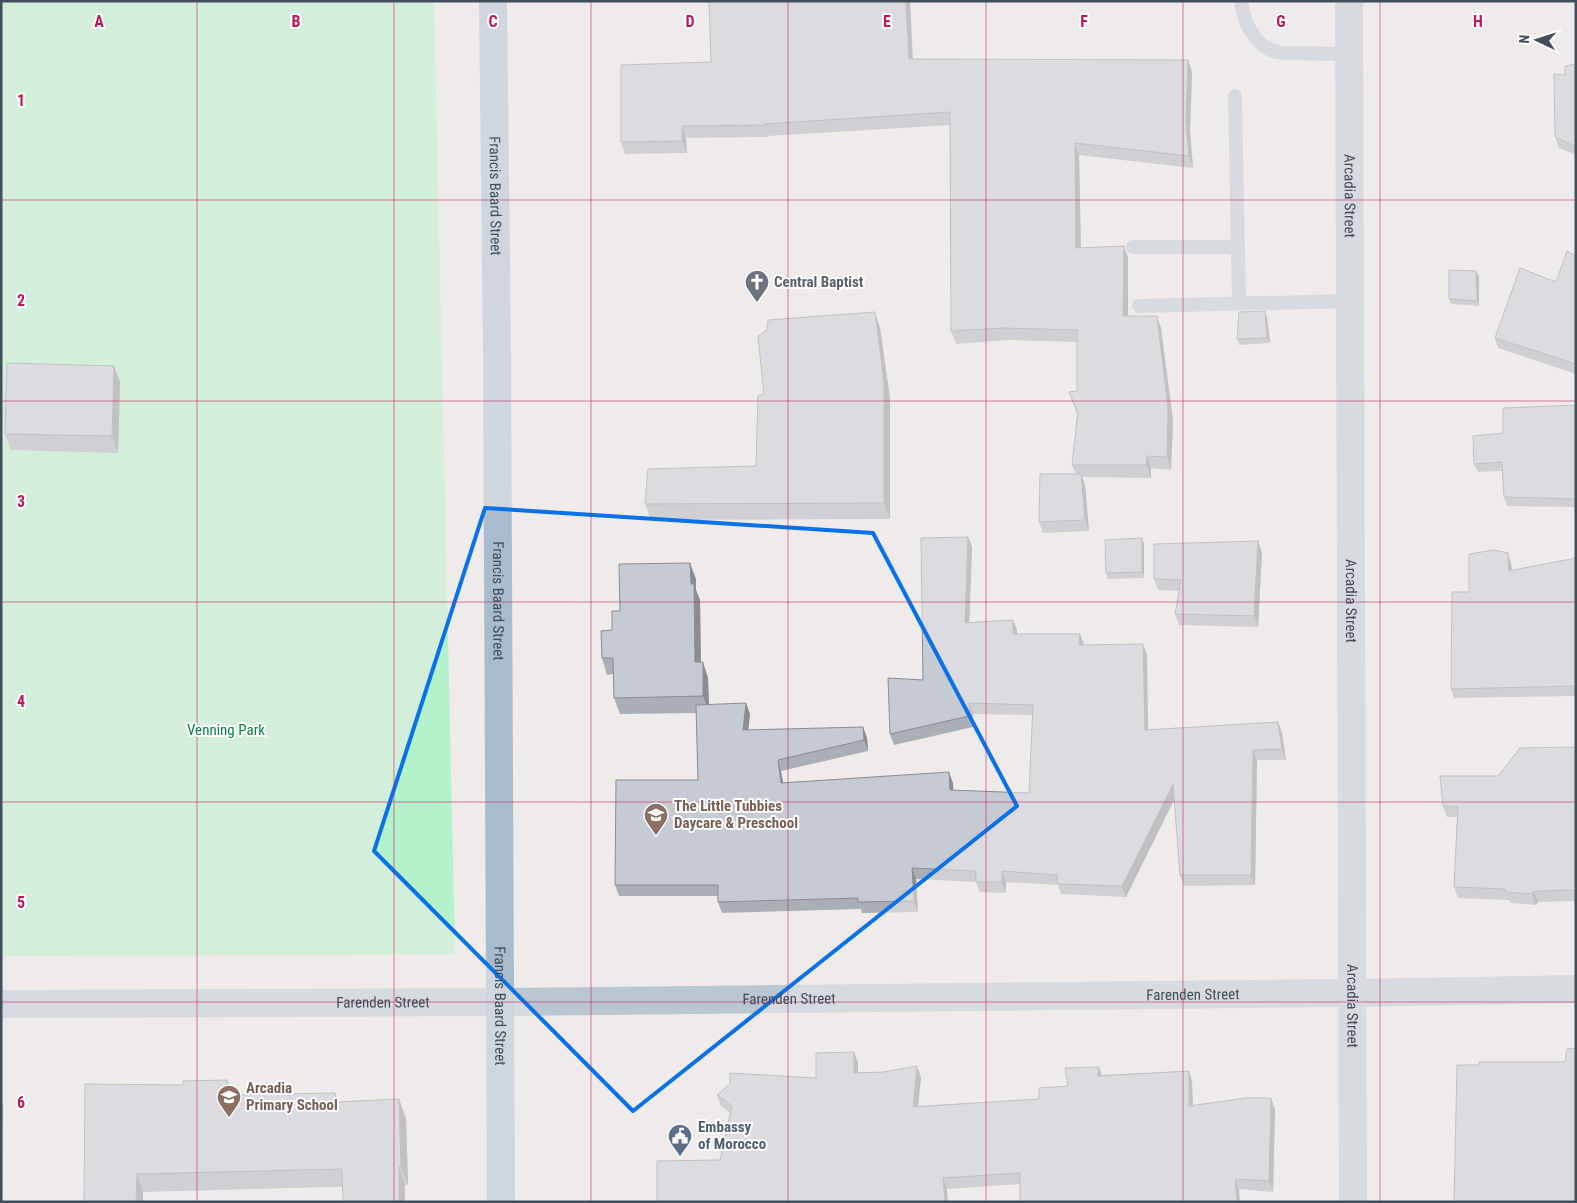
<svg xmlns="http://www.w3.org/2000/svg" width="1577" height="1203" viewBox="0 0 1577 1203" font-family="'Roboto Condensed',sans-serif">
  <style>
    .green { fill: #b3f2ca }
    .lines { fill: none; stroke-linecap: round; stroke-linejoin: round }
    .service { stroke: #bac6d0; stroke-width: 14 }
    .minor { stroke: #bac6d0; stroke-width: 28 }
    .primary { stroke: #a8bcce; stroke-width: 28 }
    .wall { fill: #aaaeb5 }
    .shaded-wall { fill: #8b8d93 }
    .building { fill: #c6cad2; stroke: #8b8d93 }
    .marked { fill: none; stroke: #0971ea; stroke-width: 4; stroke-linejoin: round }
    .grid { fill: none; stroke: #c2185b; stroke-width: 1; stroke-opacity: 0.55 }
    .labels { text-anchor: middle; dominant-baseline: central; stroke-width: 4; stroke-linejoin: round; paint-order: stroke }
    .street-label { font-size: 15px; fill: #424f5a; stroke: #fff }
    .worship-label { font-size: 15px; font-weight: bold; fill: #5b616d; stroke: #fff; text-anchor: start }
    .park-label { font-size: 15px; fill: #0e8044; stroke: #fff }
    .education-label { font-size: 15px; font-weight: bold; fill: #785e54; stroke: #fff; text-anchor: start }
    .service-label { font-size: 15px; font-weight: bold; fill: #4e5e75; stroke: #fff; text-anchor: start }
    .grid-label { font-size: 16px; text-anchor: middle; font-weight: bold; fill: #c2185b; stroke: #fff; stroke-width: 4; stroke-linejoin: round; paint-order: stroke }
  </style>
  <rect width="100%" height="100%" fill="#efebeb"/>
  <path class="green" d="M1 1H434L455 954 1 956Z"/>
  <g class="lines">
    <path class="service" d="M1241 1C1243 20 1253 42 1271 50 1274 52 1279 52 1282 53L1349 54
      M1235 96 1239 304
      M1133 247H1237
      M1139 306 1349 301"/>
    <g class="minor">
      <path id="s1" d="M1349 1 1353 1202"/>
      <path id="s2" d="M1 1004 499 1002 1352 993 1576 989"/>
    </g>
    <path class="primary" id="s3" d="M493 1 497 352 501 1202"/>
  </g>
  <path class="wall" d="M709 1H910L913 59 1188 60 1192 72 1190 132 1193 168 1079 155 1081 248 1124 246 1128 258V316L1161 328 1173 421 1171 470 1151 468V478L1082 477 1085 485 1089 531 1043 533 1039 522 1076 474 1072 465 1077 414 1069 392 1077 391V342L1008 340 956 344 951 331 950 125 768 136V137L686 138 687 153 625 154 621 142 711 62Z
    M1576 64V155L1559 148 1555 137 1565 75Z
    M1576 256V374L1498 348 1495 338 1556 282Z
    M1476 271 1479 276V306L1451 304 1449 299Z
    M1267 317 1270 343 1239 345 1237 339Z
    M880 328 890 399V519L651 520 645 504 756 466 764 395Z
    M114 366 120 382 118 453 11 450 5 434Z
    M1576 405V507L1507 506 1504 497 1502 471 1478 472 1474 464 1503 433Z
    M968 537 972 547 969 622 1013 620 1017 630V634L1084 645 1143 644 1147 655 1148 730 1278 722 1282 733 1286 760H1257L1255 885 1184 886 1180 875 1174 800 1126 897 1061 894 1058 885 1006 882V893L980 892 976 882 916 879 918 912 862 913 861 909 722 913 718 902V896H619L615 885 698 780 696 713 620 714 614 698 613 674 607 675 602 658 620 611 696 579V590L700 600 701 662 708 678 709 704 750 714 748 730 863 727 867 738 868 751 781 771 783 783H953V790L1029 793 1033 715 973 714V727L894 745 890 734 923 680Z
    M1258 541 1262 553 1258 627 1179 625 1175 614 1179 591 1158 590 1154 579Z
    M1144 544V578L1108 579 1106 573Z
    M1576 558V696L1454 698 1451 689 1469 592 1511 563 1512 570Z
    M1576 747V901L1538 902 1536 905 1511 903 1509 900 1458 898 1454 887 1457 817H1447L1443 806 1498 776Z
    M858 1062V1073L921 1077 918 1106 1039 1099 1068 1086 1099 1067 1102 1075 1189 1071 1192 1082 1193 1105 1275 1109 1273 1192 1239 1189 1020 1184 947 1189 720 1160 730 1113 721 1106 717 1095 816 1078Z
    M227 1080 232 1094 339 1102 406 1118 408 1185 143 1192 84 1202Z"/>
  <path class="shaded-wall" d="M906 1H910L913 72 909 59Z
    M1188 60 1192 72 1190 132 1193 168 1189 156 1186 120Z
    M682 126 686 138 687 153 682 141Z
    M1075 143 1079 155 1081 260 1076 248Z
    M1124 246 1128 258V328L1123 316Z
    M1476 271 1479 276V306L1477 301Z
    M1265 311 1267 317 1270 343 1267 338Z
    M875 312 880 328 890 399V519L884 503Z
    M1157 316 1161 328 1173 421 1171 470 1167 457Z
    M114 366 120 382 118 453 112 436Z
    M1147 456 1151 468V478L1146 465Z
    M1081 474 1085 485 1089 531 1085 520Z
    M968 537 972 547 969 633 965 623Z
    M1142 538 1144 544V578L1142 572Z
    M1258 541 1262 553 1258 627 1254 616Z
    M1508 553 1511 563 1512 581 1509 571Z
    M690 563 696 579V590L700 600 701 678 695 662 691 584Z
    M1013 620 1017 630V645L1013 634Z
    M1080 634 1084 644 1079 645Z
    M1143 644 1147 655 1148 740 1145 730Z
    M703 662 708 678 709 712 703 696Z
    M746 703 750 714 747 741 743 730Z
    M969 703 973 714V727L969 716Z
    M1278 722 1282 733 1286 760 1282 749Z
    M863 727 867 738 868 751 864 740Z
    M1253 750 1257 760 1255 885 1251 875Z
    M778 760 781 771 785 794 781 783Z
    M949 772 953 783 954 801 950 790Z
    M1173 784 1177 794 1126 897 1122 886Z
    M912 868 916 879 918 912 914 901Z
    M1002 871 1006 882V893L1002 882Z
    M1534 891 1538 902 1536 905 1532 894Z
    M854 1052 858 1062V1084L854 1073Z
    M917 1066 921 1077 917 1117 913 1107Z
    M1099 1067 1102 1078 1098 1076Z
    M1189 1071 1192 1082 1193 1116 1189 1106Z
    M227 1080 233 1098 227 1095Z
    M335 1093 342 1111 336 1102Z
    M1271 1098 1275 1109 1273 1192 1269 1181Z
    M399 1099 406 1118 408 1185 401 1167Z
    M1 1101 3 1106 2 1202H1Z
    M399 1167 405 1185V1202H399Z
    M137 1174 143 1192V1202H136Z
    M943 1178 947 1189 948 1202H945Z
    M1235 1179 1239 1189 1240 1202H1237Z"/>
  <path class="building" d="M709 1H906L909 59 1188 60 1186 120 1189 156 1075 143 1076 248 1124 246 1123 316H1157L1168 408 1167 457 1147 456 1146 465H1072L1078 412 1069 392 1077 391V330L1003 328 951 331 950 112 764 124V125L682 126V141L621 142V65L711 62Z
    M1576 64V147L1555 137 1554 74 1565 75V66Z
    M1567 251 1576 256V364L1495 338 1520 268 1556 282Z
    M1449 270 1476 271 1477 301 1449 299Z
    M1265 311 1267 338 1237 339 1239 312Z
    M875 312 884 382V503L645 504 648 469 756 466 758 395H764L758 336 767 330 768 320Z
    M7 363 114 366 112 436 5 434Z
    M1576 405V499L1504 497 1502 462 1474 464 1473 436 1503 433V408Z
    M1040 474H1081L1085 520 1039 522Z
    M968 537 965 623 1013 620V634H1080L1079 645 1143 644 1145 730 1278 722 1282 749 1253 750 1251 875H1180L1173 784 1122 886 1058 884 1057 875 1002 871V882H976V871L912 868 914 901 858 902V898L718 902V885H615L616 780H698L696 705 746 703 743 730 863 727 864 740 778 760 781 783 949 772 950 790 1029 793 1033 705 969 703V716L890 734 888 678 923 680 921 538Z
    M1142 538V572L1106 573 1105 540Z
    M1258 541 1254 616 1175 614 1181 580 1154 579V544Z
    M1494 550 1508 553 1509 571 1576 558V686L1451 689 1452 592H1469V554Z
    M690 563 691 584H694L695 662H703V696L614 698 613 658H602L601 631 612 630V611H620L619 564Z
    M1576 747V890L1534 891 1532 894 1507 892 1505 889 1454 887 1458 807 1443 806 1440 776H1498L1520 748Z
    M1576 1048V1202H1454L1457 1065H1479V1062H1565L1567 1049Z
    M854 1052V1073L884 1072 917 1066 913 1107 1039 1099V1088L1068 1086 1065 1068 1099 1067 1098 1076 1189 1071V1106L1246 1098H1271L1269 1181 1235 1179 1237 1202H1020V1173L943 1178 945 1202H657V1161L720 1160 732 1106 717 1095 730 1084V1073L816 1078V1053Z
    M227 1080V1095L335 1093 336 1102 399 1099 401 1167H399V1202H343L342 1169 137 1174 136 1202H84L85 1084 183 1085V1081Z"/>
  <path d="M0 0H1577V1203H0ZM485 508 873 533 1017 806 633 1111 374 851Z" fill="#efebeb" fill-opacity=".55" fill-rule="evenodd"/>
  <path class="marked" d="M485 508 873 533 1017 806 633 1111 374 851Z"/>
  <path class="grid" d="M197 1V1202M394 1V1202M591 1V1202M788 1V1202M986 1V1202M1183 1V1202M1380 1V1202M1 200H1576M1 401H1576M1 602H1576M1 802H1576M1 1002H1576"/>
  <defs>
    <symbol id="church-pin" viewBox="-11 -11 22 30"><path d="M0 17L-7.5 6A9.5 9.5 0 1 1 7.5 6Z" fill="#6b7280" stroke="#fff"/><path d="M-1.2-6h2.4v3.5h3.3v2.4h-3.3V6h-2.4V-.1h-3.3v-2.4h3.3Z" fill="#fff"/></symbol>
    <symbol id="school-pin" viewBox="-11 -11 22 30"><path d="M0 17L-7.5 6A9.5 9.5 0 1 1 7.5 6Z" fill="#8d6e63" stroke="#fff"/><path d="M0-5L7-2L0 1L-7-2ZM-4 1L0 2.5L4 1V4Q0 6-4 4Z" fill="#fff"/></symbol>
    <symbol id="civic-pin" viewBox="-11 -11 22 30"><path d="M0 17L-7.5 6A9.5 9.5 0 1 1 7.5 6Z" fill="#5c6f8a" stroke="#fff"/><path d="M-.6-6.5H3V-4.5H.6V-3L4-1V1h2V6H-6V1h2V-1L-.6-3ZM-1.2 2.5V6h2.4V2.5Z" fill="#fff"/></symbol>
  </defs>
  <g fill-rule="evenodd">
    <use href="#church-pin" x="743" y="268" width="28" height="38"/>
    <use href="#school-pin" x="642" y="801" width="28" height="38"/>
    <use href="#school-pin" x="215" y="1083" width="28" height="38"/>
    <use href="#civic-pin" x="666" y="1122" width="28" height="38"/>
  </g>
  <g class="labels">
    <g class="street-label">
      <text stroke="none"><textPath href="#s3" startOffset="195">Francis Baard Street</textPath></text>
      <text stroke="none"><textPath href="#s1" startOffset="195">Arcadia Street</textPath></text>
      <text stroke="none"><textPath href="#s3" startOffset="600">Francis Baard Street</textPath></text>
      <text stroke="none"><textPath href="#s1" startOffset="600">Arcadia Street</textPath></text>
      <text stroke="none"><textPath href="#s2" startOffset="1192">Farenden Street</textPath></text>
      <text stroke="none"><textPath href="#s2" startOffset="788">Farenden Street</textPath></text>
      <text stroke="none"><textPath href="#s2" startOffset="382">Farenden Street</textPath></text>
      <text stroke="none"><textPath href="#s3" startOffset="1005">Francis Baard Street</textPath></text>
      <text stroke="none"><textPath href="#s1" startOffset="1005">Arcadia Street</textPath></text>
    </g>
    <g class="worship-label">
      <text x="774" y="282">Central Baptist</text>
    </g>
    <g class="park-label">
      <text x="226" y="730">Venning Park</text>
    </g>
    <g class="education-label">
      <text x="674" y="806">The Little Tubbies<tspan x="674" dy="17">Daycare &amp; Preschool</tspan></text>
      <text x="246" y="1088">Arcadia<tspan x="246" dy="17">Primary School</tspan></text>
    </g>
    <g class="service-label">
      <text x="698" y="1127">Embassy<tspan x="698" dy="17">of Morocco</tspan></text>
    </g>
  </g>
  <g class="grid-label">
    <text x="99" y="27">A</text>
    <text x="296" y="27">B</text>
    <text x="493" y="27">C</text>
    <text x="690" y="27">D</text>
    <text x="887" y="27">E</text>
    <text x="1084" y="27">F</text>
    <text x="1281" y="27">G</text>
    <text x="1478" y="27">H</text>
    <text x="21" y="106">1</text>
    <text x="21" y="306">2</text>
    <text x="21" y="507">3</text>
    <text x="21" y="707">4</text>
    <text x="21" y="908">5</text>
    <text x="21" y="1108">6</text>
  </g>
  <rect width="1577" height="1203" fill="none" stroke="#424f5a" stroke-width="5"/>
  <g transform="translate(1537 40) rotate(274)" stroke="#ffffff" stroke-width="4" paint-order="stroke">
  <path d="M0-4L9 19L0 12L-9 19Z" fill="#424f5a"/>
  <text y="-8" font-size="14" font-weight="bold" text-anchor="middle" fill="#424f5a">N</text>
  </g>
</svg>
